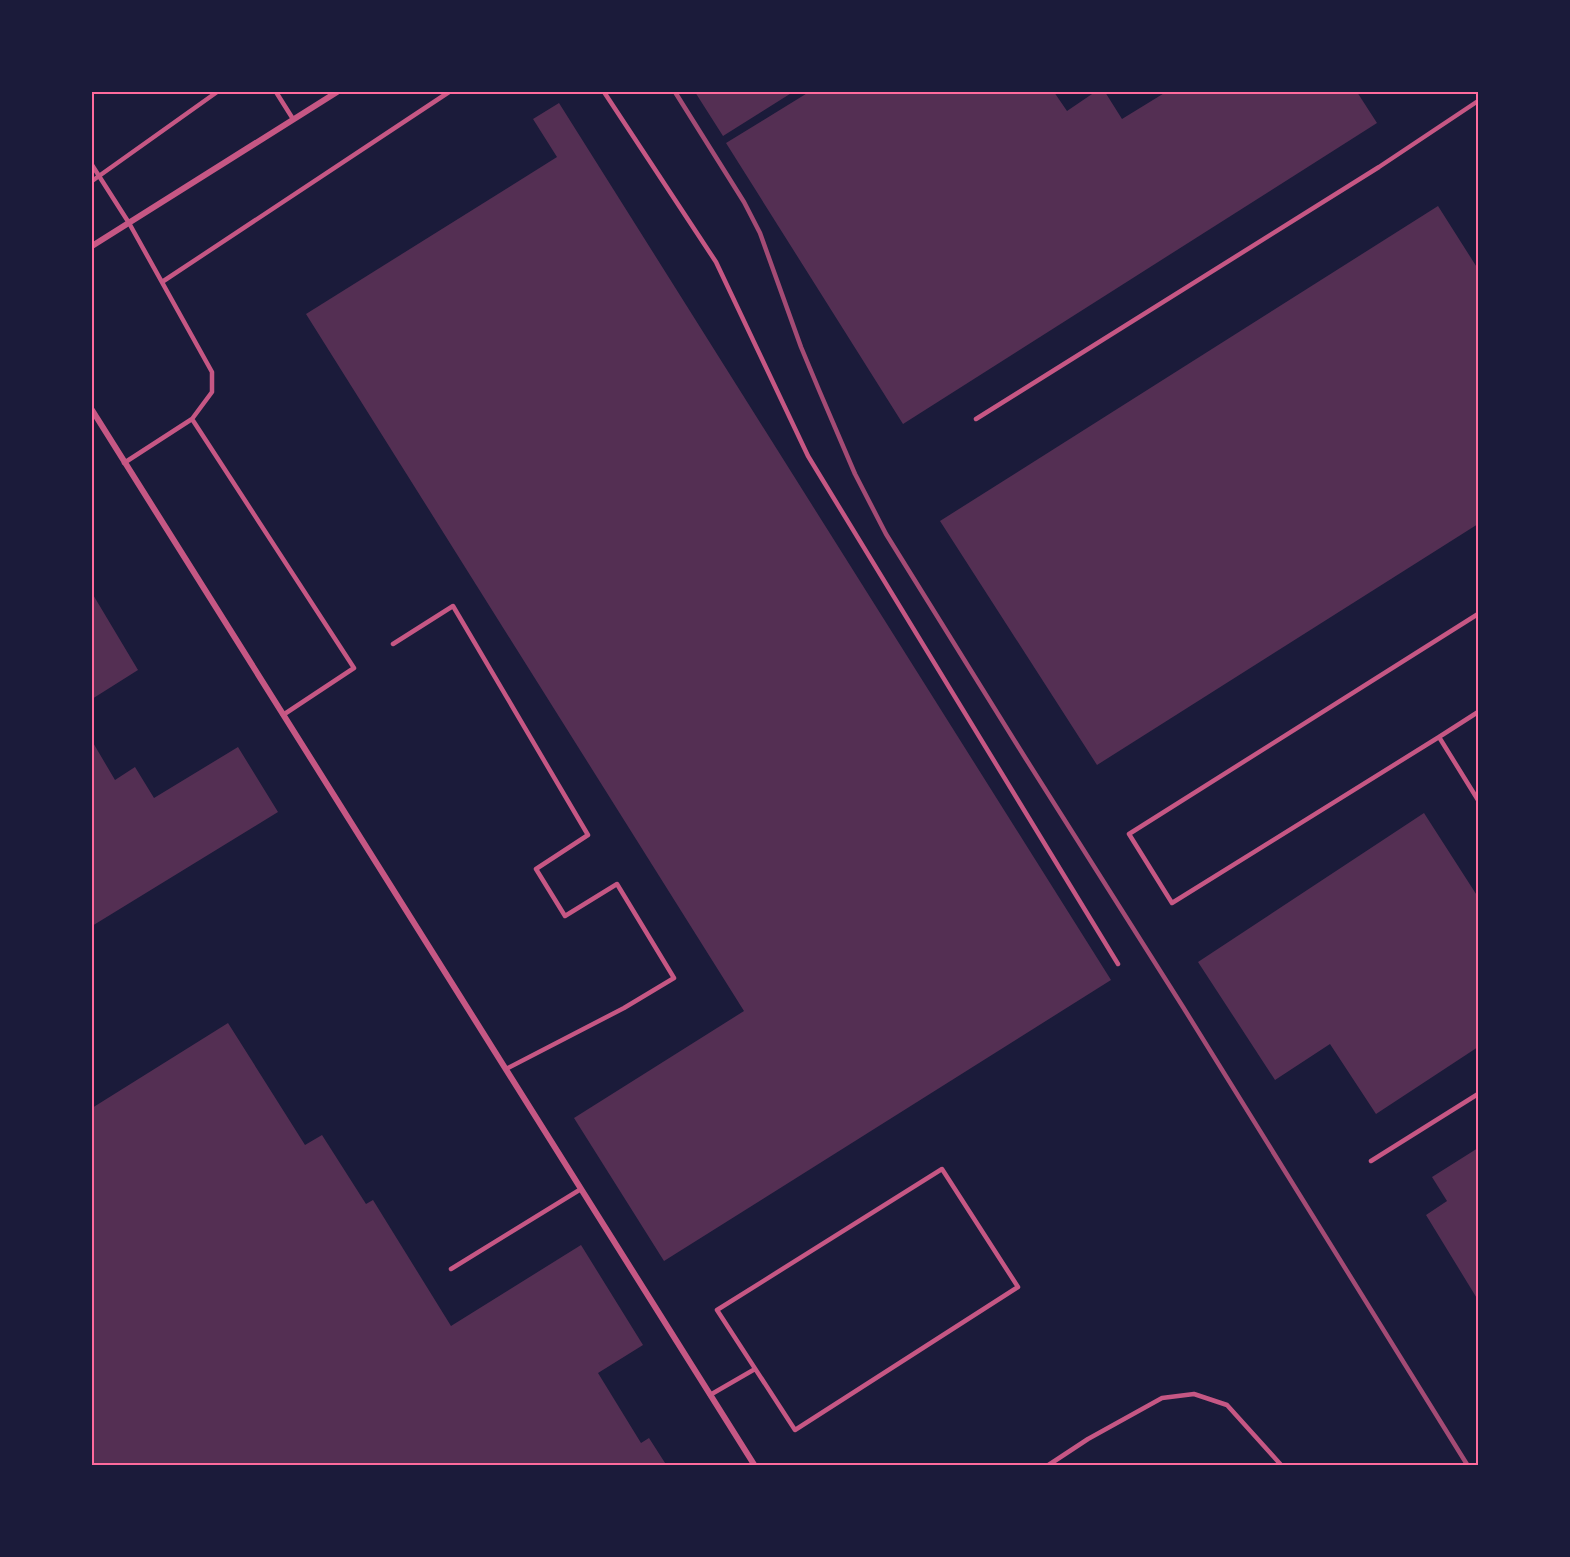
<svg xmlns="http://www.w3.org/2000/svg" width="1570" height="1557" viewBox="0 0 1570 1557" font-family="'Space Grotesk',sans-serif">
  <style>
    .building { fill: #542f53 }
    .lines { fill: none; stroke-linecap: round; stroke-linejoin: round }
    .service { stroke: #c65784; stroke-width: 4.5 }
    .minor { stroke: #c65784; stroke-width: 6 }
    .rail { stroke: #a44b75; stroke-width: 4.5 }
    .neatline { fill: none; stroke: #ff6b9d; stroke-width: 2 }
  </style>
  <rect width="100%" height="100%" fill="#1b1b3a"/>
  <path class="building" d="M695 92H793L723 136Z
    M809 92H1054L1067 111 1095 92H1105L1122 119 1166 92H1357L1377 123 903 424 726 143Z
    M559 103 1111 980 664 1261 574 1118 744 1011 306 314 557 157 533 119Z
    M1438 206 1478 269V524L1097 765 940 521Z
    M92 593 138 670 92 699Z
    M92 741 115 780 135 767 154 798 238 747 278 812 92 926Z
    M1424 813 1478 897V1047L1376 1114 1330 1044 1275 1080 1198 962Z
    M228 1023 305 1145 322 1135 366 1204 373 1200 451 1326 581 1245 643 1345 598 1373 641 1443 649 1438 667 1466H92V1108Z
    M1478 1148V1300L1426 1215 1447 1201 1432 1177Z"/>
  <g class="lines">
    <path class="service" d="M276 92 293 119
      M604 92 716 262 808 456 1118 964
      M92 165 129 223 212 372V392L192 419
      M92 181 217 92
      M162 282 449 92
      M976 419 1379 167 1478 101
      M124 463 192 419 354 668 283 715
      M1478 614 1129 834 1172 903 1439 737 1478 800
      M393 644 453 606 588 835 536 869 565 916 617 884 674 978 624 1008 506 1069
      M1439 737 1478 712
      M1371 1161 1478 1094
      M942 1169 1018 1287 795 1430 717 1310Z
      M451 1269 581 1189
      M710 1395 755 1369
      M1047 1466 1088 1439 1162 1398 1194 1394 1227 1405 1282 1466"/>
    <path class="minor" d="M92 246 337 92
      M92 410 755 1466"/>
    <path class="rail" d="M675 92 744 202 760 233 801 347 819 390 855 474 886 534 1026 759 1183 1007 1468 1466"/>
  </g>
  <rect width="1570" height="1557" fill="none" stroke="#1b1b3a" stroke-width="186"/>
  <rect x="93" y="93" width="1384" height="1371" class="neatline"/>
</svg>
